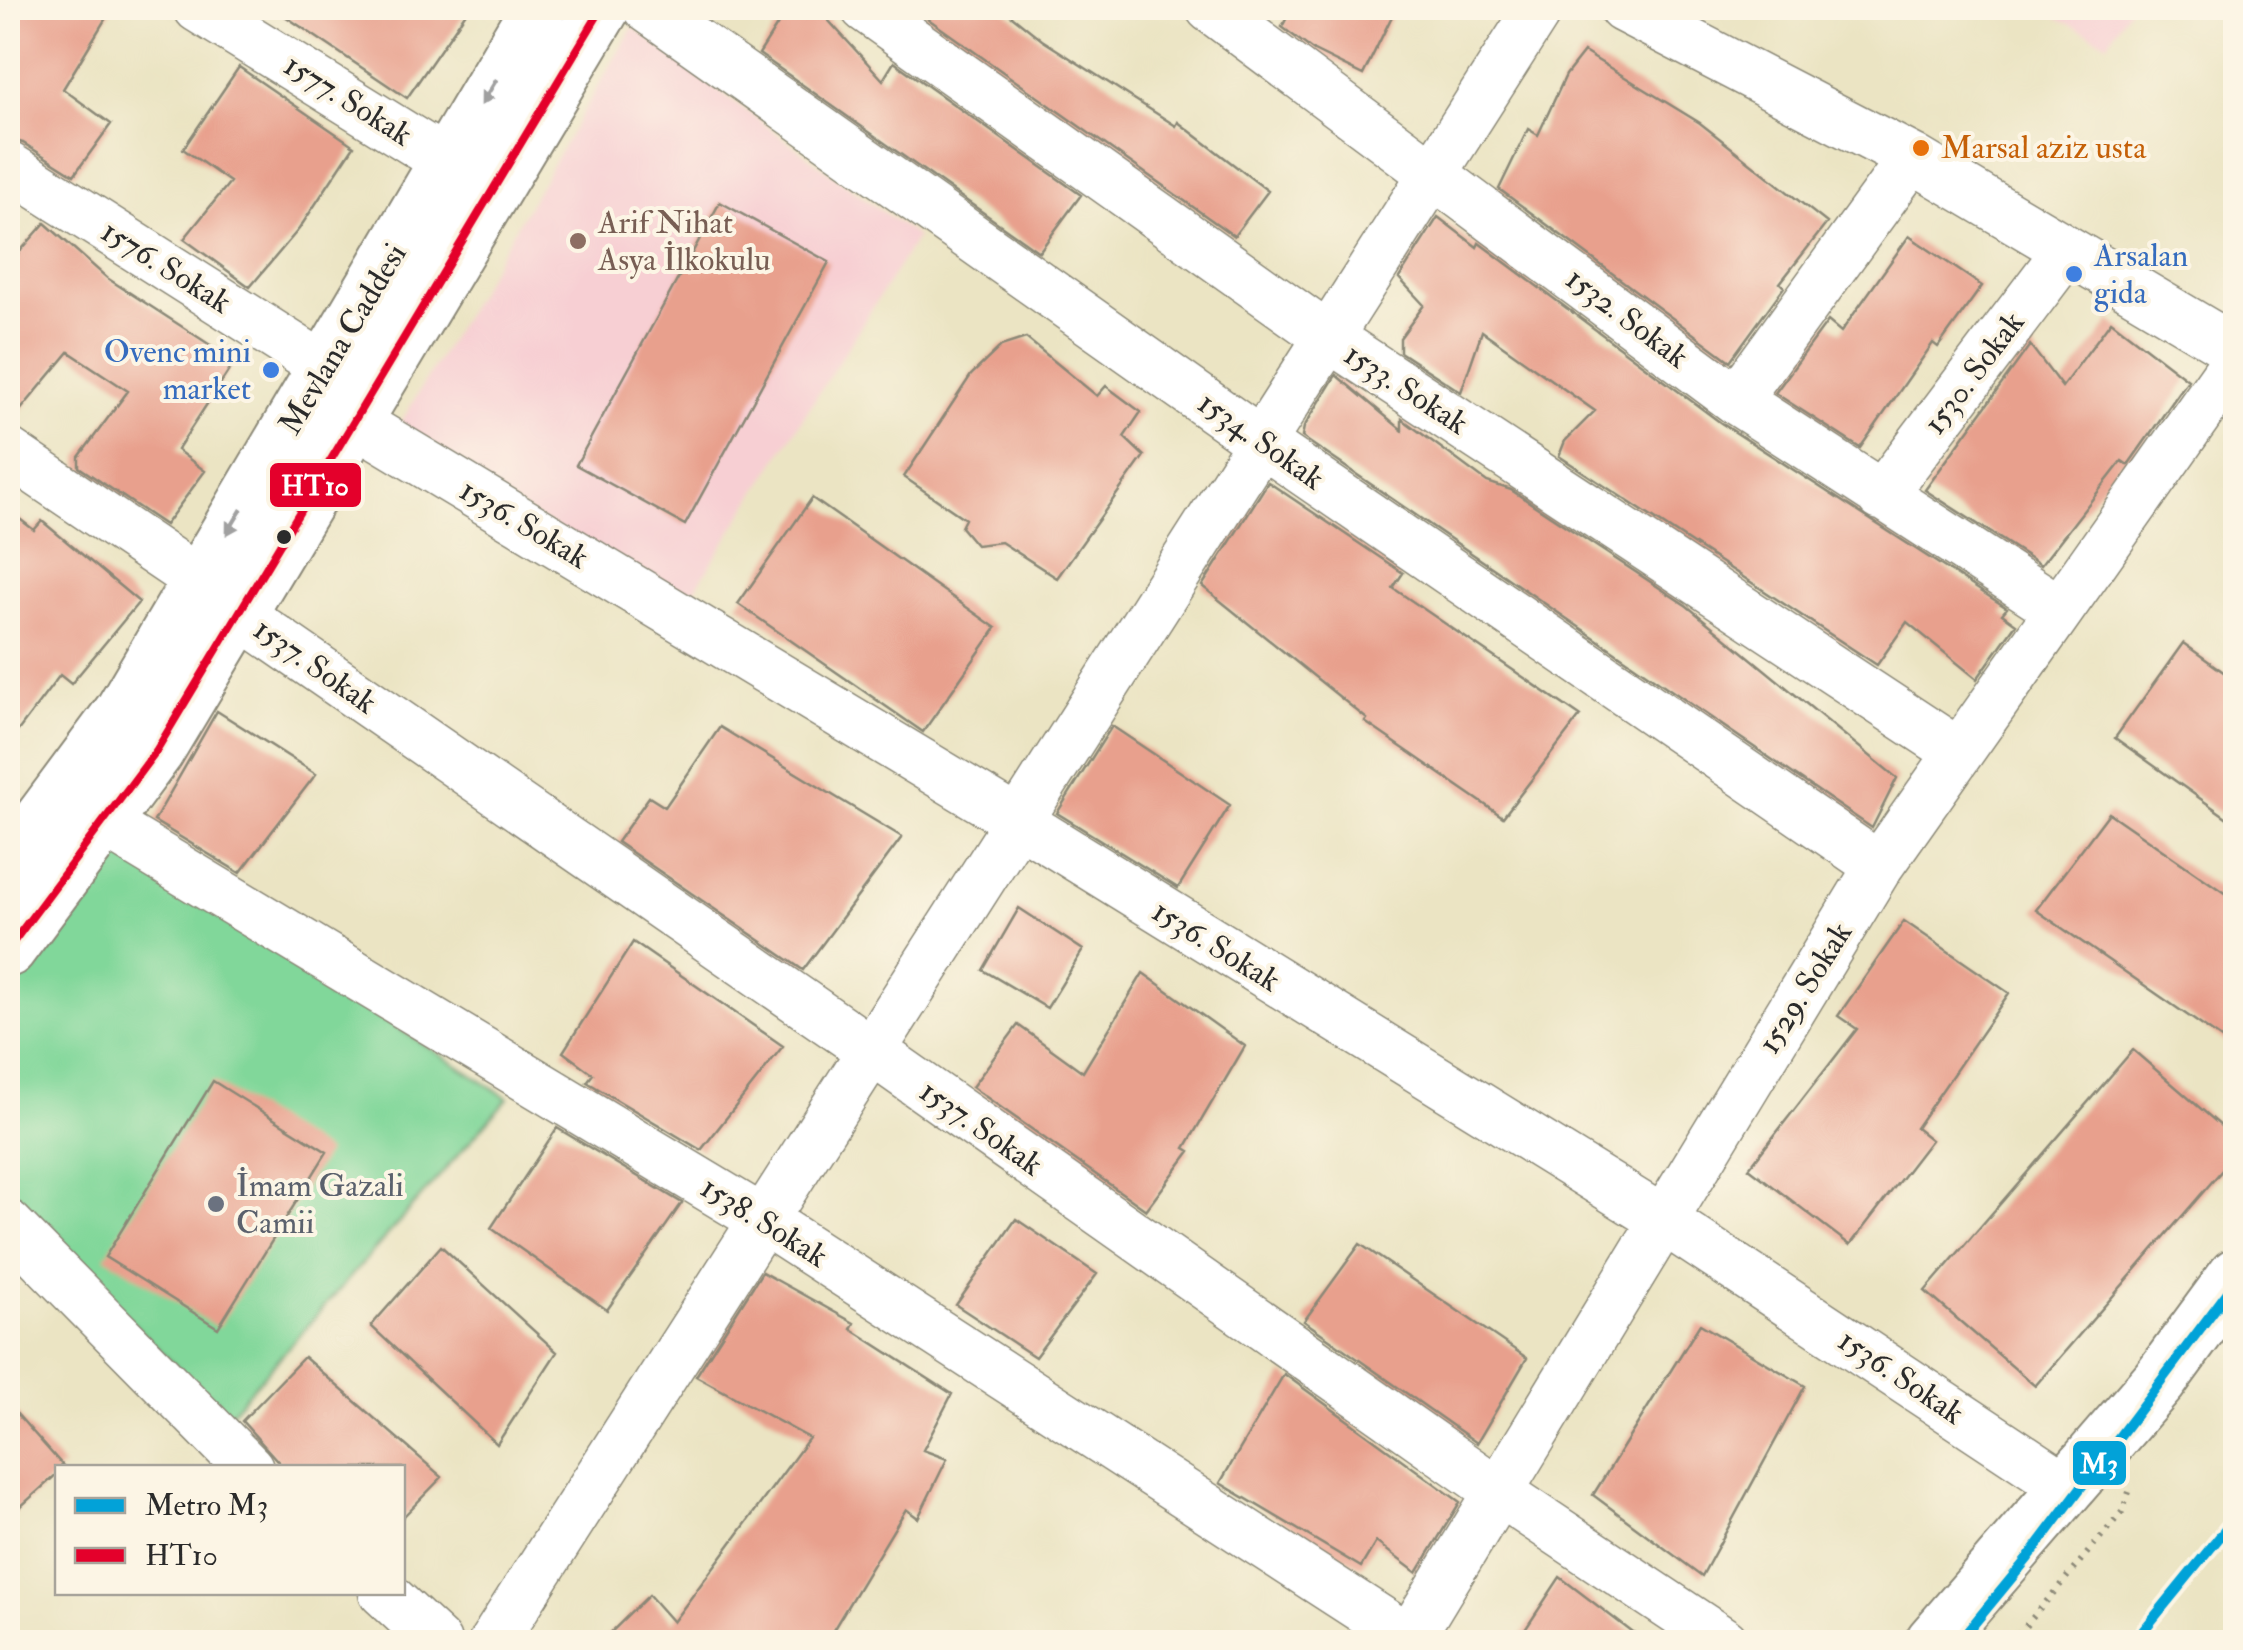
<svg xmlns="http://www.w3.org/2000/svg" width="2243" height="1650" viewBox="0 0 2243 1650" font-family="'IM FELL Double Pica',serif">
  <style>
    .built { fill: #f7cfd3 }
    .green { fill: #81d79a; stroke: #568162; stroke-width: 2.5 }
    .building { fill: #e8a08d }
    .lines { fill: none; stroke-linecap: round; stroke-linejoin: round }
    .minor-casing { stroke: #8b8877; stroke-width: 51 }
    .tertiary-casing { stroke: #8b8877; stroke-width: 59 }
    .secondary-casing { stroke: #8b8877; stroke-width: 59 }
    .path { stroke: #8b8877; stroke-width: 6; stroke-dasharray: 2.5 8; stroke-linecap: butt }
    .minor { stroke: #fff; stroke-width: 48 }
    .tertiary { stroke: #fff; stroke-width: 55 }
    .secondary { stroke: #fff; stroke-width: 55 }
    .bus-1-casing { stroke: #fcf5e5; stroke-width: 15 }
    .bus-1 { stroke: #e4002b; stroke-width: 8 }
    .metro-1-casing { stroke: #fcf5e5; stroke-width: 18 }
    .metro-1 { stroke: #02a2d8; stroke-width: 10 }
    .oneway { fill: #a0a0a0 }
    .food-dot { fill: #e8710a; stroke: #fcf5e5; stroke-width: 4 }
    .education-dot { fill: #8d6e63; stroke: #fcf5e5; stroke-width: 4 }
    .shop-dot { fill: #3f7fe0; stroke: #fcf5e5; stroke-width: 4 }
    .bus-dot { fill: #2b2b2b; stroke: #fcf5e5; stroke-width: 4 }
    .worship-dot { fill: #6b7280; stroke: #fcf5e5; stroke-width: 4 }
    .labels { text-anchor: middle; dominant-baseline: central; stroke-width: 8; stroke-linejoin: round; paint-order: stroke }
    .street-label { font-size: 32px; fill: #2b2b2b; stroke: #fcf5e5 }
    .food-label { font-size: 32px; fill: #c56008; stroke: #fcf5e5; text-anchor: start }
    .education-label { font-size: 32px; fill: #785e54; stroke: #fcf5e5; text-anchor: start }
    .shop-label { font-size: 32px; fill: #366cbe; stroke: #fcf5e5; text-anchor: start }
    .worship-label { font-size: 32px; fill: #5b616d; stroke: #fcf5e5; text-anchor: start }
    .line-badge { stroke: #fcf5e5; stroke-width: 4 }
    .badge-label { font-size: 28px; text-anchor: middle; font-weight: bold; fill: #fff }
  </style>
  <rect width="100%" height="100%" fill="#fcf5e5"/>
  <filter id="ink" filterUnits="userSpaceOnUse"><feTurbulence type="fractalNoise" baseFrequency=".01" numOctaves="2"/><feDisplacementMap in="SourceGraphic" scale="20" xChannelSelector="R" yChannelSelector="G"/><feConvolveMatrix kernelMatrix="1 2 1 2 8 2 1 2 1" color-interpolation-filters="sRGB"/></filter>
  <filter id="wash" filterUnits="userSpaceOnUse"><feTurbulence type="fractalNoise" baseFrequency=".0048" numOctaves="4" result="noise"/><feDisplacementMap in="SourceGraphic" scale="40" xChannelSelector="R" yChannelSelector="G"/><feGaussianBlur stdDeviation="2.25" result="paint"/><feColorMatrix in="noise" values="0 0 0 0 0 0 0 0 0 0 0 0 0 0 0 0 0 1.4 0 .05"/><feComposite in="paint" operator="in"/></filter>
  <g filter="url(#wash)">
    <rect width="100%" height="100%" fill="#ebe4c3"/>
    <path class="built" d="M2038 8H2130L2108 43Z
      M633 27 917 237 684 607 396 431Z"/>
    <path class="green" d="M120 850 508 1098 227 1417 8 1201V982Z"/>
    <g id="blocks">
      <path class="building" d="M8 8H112L63 89 111 124 74 175 23 143 8 139Z
        M273 8H469L407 98Z
        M788 8H817L883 80 894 62 1081 195 1039 252 759 54Z
        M929 8H1002L1042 40 1176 126 1178 122 1268 191 1234 236 924 16Z
        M1292 8H1396L1363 75 1314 51 1282 27Z
        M1584 52 1700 123 1827 223 1780 283 1784 287 1730 361 1499 189 1528 129 1538 135 1566 75Z
        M239 67 354 146 299 229 250 287 184 239 230 182 183 149Z
        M720 202 829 262 685 525 576 465Z
        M1438 217 1477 247 1479 243 1721 423 2007 608 2002 614 2016 624 1977 679 1907 622 1877 665 1559 456 1565 441 1595 411 1482 331 1461 392 1400 352V338L1424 305 1399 278Z
        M45 223 107 278 235 361 177 450 205 471 165 525 79 467V457L128 391 69 352 8 425V265Z
        M1909 236 1982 286 1938 347 1933 343 1860 448 1775 393 1828 321 1841 332Z
        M2111 321 2188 380 2128 465 2122 461 2041 565 1925 490 2030 345 2062 387Z
        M1026 338 1097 396 1106 386 1141 412 1124 437 1144 456 1057 578 1001 542 976 545 961 527 965 519 904 477 971 375 1001 346Z
        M1336 375 1402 430V419L1487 482 1511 490 1687 606 1897 778 1872 828 1302 437 1304 427Z
        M1268 482 1403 573 1393 588 1580 716 1503 817 1365 722 1367 719 1202 586Z
        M812 498 996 628 923 732 738 604Z
        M8 510 34 530 42 521 139 602 71 684 60 675 8 744Z
        M2183 643 2236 681V824L2115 738Z
        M217 711 316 774 240 873 154 821Z
        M1112 726 1230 805 1178 888 1057 813Z
        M720 727 902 837 803 970 617 842 649 797 665 807Z
        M2109 813 2236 901V1049L2036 910Z
        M1019 908 1083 950 1047 1008 983 970Z
        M1904 921 2009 993 1916 1128 1931 1140 1850 1245 1749 1168 1857 1029 1838 1016Z
        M633 942 783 1046 701 1150 587 1082 593 1074 563 1052Z
        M1143 973 1245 1046 1185 1148 1190 1151 1146 1210 972 1087 1018 1025 1083 1072Z
        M2133 1050 2236 1139V1154L2035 1386 1925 1291Z
        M213 1081 327 1152 218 1328 105 1257Z
        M557 1128 682 1203 607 1310 491 1228Z
        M1016 1219 1097 1274 1035 1357 956 1305Z
        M1360 1244 1527 1358 1477 1443 1304 1321Z
        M441 1246 557 1352 497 1444 371 1326Z
        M762 1272 854 1323 851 1329 952 1394 923 1450 947 1459 918 1518 906 1509 826 1642H601L649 1595 673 1622 809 1438 696 1376Z
        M1700 1324 1805 1386 1702 1576 1593 1495Z
        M304 1357 442 1477 402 1518V1468H284L242 1421Z
        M1284 1374 1460 1502 1417 1573 1376 1542 1361 1567 1220 1483Z
        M8 1404 64 1467 58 1468V1473L8 1518Z
        M1560 1577 1645 1642H1517Z"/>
    </g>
  </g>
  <g filter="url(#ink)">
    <use href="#blocks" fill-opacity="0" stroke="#8b8877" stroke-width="2.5"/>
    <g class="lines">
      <defs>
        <path id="minor" d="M198 8 447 162
          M647 8 1261 442 1879 866
          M865 8 1328 337 1958 752
          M1210 8 1736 400 2057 608
          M1623 8 1912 158 2236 350
          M8 166 326 368
          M1736 400 1912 158
          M354 421 1018 821 1663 1220 2067 1487
          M8 452 199 581
          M1881 496 2067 250
          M238 613 872 1051 1496 1490 1724 1642
          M100 821 763 1220 1414 1642
          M8 1224 249 1468
          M383 1592 437 1642
          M1409 1639 1879 866 2236 360
          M493 1642 1539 8"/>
        <path id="tertiary" d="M1933 1642 2159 1381 2236 1276"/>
        <path id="secondary" d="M8 865 122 712 538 8
          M8 949 156 751 602 8"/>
      </defs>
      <use href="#minor" class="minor-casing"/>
      <use href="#tertiary" class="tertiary-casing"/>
      <use href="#secondary" class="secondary-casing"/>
      <path class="path" d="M2012 1642 2122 1512 2129 1492"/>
      <use href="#minor" class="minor"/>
      <use href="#tertiary" class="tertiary"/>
      <use href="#secondary" class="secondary"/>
      <defs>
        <path id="bus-1" d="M8 949 156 751 602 8"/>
      </defs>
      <use href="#bus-1" class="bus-1-casing"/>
      <use href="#bus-1" class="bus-1"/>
      <defs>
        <path id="metro-1" d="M1959 1642 2028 1558 2236 1281
          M2134 1642 2236 1517"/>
      </defs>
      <use href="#metro-1" class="metro-1-casing"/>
      <use href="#metro-1" class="metro-1"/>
    </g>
    <defs><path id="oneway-solid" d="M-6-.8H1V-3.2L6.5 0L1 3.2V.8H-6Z" transform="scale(2.5)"/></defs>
    <g class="oneway">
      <use href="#oneway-solid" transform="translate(489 92) rotate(121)"/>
      <use href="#oneway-solid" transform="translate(234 522) rotate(121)"/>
    </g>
  </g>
  <circle class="food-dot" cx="1921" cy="148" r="10"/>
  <circle class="education-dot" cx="578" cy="241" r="10"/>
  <g class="shop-dot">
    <circle cx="2074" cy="274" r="10"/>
    <circle cx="271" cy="370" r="10"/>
  </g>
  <circle class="bus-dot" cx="284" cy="537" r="9"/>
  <circle class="worship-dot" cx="216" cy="1204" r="10"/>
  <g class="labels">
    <g class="street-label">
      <text transform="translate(348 100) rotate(32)">1577. Sokak</text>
      <text transform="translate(166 267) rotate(32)">1576. Sokak</text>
      <text transform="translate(1627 318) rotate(37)">1532. Sokak</text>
      <text transform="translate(343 339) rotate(-59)">Mevlana Caddesi</text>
      <text transform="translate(1974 373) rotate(-53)">1530. Sokak</text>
      <text transform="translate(1406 389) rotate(33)">1533. Sokak</text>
      <text transform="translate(1261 441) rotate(35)">1534. Sokak</text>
      <text transform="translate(524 524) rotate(31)">1536. Sokak</text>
      <text transform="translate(315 666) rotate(35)">1537. Sokak</text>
      <text transform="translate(1216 946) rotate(32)">1536. Sokak</text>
      <text transform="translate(1805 988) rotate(-58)">1529. Sokak</text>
      <text transform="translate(981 1128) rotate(35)">1537. Sokak</text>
      <text transform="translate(764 1222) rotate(32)">1538. Sokak</text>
      <text transform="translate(1901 1377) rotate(34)">1536. Sokak</text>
    </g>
    <g class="food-label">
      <text x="1941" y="148">Marsal aziz usta</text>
    </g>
    <g class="education-label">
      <text x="598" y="223">Arif Nihat<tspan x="598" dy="37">Asya İlkokulu</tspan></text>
    </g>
    <g class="shop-label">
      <text x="2094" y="256">Arsalan<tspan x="2094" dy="37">gida</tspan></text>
      <text x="251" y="352" text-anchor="end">Ovenc mini<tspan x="251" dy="37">market</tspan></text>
    </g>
    <g class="worship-label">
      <text x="236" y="1186">İmam Gazali<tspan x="236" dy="37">Camii</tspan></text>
    </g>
  </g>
  <g class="line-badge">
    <rect x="268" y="461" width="95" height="48" rx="10" fill="#e4002b"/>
    <rect x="2071" y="1439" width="57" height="48" rx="10" fill="#02a2d8"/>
  </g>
  <g class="badge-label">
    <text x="315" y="495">HT10</text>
    <text x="2099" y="1473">M3</text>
  </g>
  <rect width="2243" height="1650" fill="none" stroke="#fcf5e5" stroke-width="40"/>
  <rect x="55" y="1465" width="350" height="130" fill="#fcf5e5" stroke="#a8a49b" stroke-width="2.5"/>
  <rect x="75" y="1498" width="50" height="15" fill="#02a2d8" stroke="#a8a49b" stroke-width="2.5"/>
  <text x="145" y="1515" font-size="30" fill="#2b2b2b">Metro M3</text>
  <rect x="75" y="1548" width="50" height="15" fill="#e4002b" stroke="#a8a49b" stroke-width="2.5"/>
  <text x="145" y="1565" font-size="30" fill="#2b2b2b">HT10</text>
</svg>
